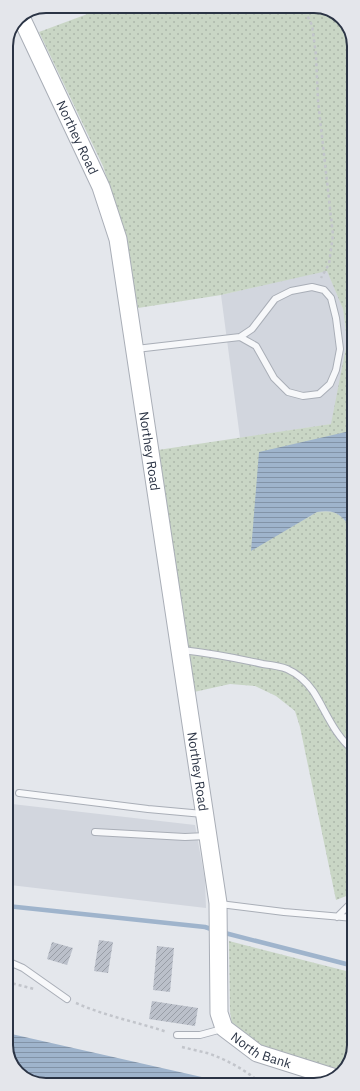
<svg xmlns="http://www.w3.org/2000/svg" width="360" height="1091" viewBox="0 0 360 1091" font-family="'IBM Plex Sans',sans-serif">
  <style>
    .built { fill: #d2d6de }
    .grass { fill: url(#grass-dots) }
    .water { fill: url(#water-rules) }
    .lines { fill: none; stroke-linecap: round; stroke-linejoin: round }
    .stream { stroke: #9fb4cc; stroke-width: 4.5 }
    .building { fill: url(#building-hatch) }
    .lane-casing { stroke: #a9aeb7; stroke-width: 8 }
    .secondary-casing { stroke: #a9aeb7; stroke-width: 19 }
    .path { stroke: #c2c5cb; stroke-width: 2.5; stroke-dasharray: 3 3; stroke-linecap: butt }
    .lane { stroke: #f7f8fa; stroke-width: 6 }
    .secondary { stroke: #fff; stroke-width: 17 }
    .labels { text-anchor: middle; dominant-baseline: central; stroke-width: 4; stroke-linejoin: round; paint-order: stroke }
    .street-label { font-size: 13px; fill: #2b3445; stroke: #f4f6f9 }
    .rim { fill: none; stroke: #2b3445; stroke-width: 2 }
  </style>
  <defs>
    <pattern id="grass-dots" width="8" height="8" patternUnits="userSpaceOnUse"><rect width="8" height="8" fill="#c9d6c5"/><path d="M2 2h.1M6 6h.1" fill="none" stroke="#adb8ab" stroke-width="1.8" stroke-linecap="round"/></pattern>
    <pattern id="water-rules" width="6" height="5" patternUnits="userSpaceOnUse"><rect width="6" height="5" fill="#9fb4cc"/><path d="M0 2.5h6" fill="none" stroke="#8293a7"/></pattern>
    <pattern id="building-hatch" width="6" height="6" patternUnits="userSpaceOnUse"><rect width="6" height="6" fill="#bbc0ca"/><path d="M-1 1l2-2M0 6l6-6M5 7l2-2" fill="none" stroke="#989da6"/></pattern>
  </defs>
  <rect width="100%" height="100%" fill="#e4e7ec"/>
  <path class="built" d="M327 270 343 309 347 342 332 424 240 438 221 295Z
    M12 804 195 825 205 880 206 908 10 885Z"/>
  <path class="grass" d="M109 6H319L340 16 353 36V430L350 431 251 550 317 512C338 509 341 516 353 530L354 893 336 900 300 727 295 711 276 696 255 686 230 684 194 692 158 450 331 424 347 342 343 309 327 271 221 295 138 308 124 233 103 166 39 32Z
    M229 941 354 973V1045L346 1069 336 1076 265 1051 232 1025 230 1011Z"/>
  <path class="water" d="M353 430V530C341 516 338 509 317 512L251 551 259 452 350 431Z
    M7 1033 215 1080 223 1084 44 1085 20 1075 7 1055Z"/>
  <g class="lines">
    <path class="stream" d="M7 906 205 927 214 930
      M221 932 354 966"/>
  </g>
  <path class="building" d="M99 940 113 942 108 973 94 971Z
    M52 942 73 948 67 965 47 959Z
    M157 946 174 948 170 992 153 990Z
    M152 1001 198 1008 195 1026 149 1019Z"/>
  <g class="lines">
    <defs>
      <path id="lane" d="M136 349 240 337 252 329 275 299 291 291 312 287 324 290 331 298 336 318 340 349 336 370 330 384 319 394 303 396 288 392 274 378 256 346 240 337
        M182 650C209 653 236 658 263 664 271 665 280 666 287 669 298 674 306 681 313 691 326 711 334 735 354 751
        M19 793 148 809 203 814
        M95 832 185 837 206 836
        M220 904 284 912 354 918
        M337 917 354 900
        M7 961 23 968 67 999
        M177 1035H200L222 1029"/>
      <g id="secondary">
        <path id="s1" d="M21 17 101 187 118 239 218 903 219 1013 224 1028 257 1053 333 1077"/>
      </g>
    </defs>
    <use href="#lane" class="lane-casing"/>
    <use href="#secondary" class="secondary-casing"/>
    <path class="path" d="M194 6H202
      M302 6 312 25 316 55 318 101 333 235 329 264 321 278
      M7 982 34 989
      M76 1003C105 1016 137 1022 167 1032
      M182 1047C190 1049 199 1051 207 1053 228 1060 245 1070 262 1084"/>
    <use href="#lane" class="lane"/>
    <use href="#secondary" class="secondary"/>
  </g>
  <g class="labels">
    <g class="street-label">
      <text stroke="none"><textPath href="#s1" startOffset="133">Northey Road</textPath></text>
      <text stroke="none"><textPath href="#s1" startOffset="457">Northey Road</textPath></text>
      <text stroke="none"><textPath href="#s1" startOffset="781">Northey Road</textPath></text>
      <text stroke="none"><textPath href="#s1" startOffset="1084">North Bank</textPath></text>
    </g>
  </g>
  <path d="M0 0H360V1091H0ZM46 13H314A33 33 0 0 1 347 46V1045A33 33 0 0 1 314 1078H46A33 33 0 0 1 13 1045V46A33 33 0 0 1 46 13Z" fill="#e4e6eb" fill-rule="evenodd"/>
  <path class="rim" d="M46 13H314A33 33 0 0 1 347 46V1045A33 33 0 0 1 314 1078H46A33 33 0 0 1 13 1045V46A33 33 0 0 1 46 13Z"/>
</svg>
